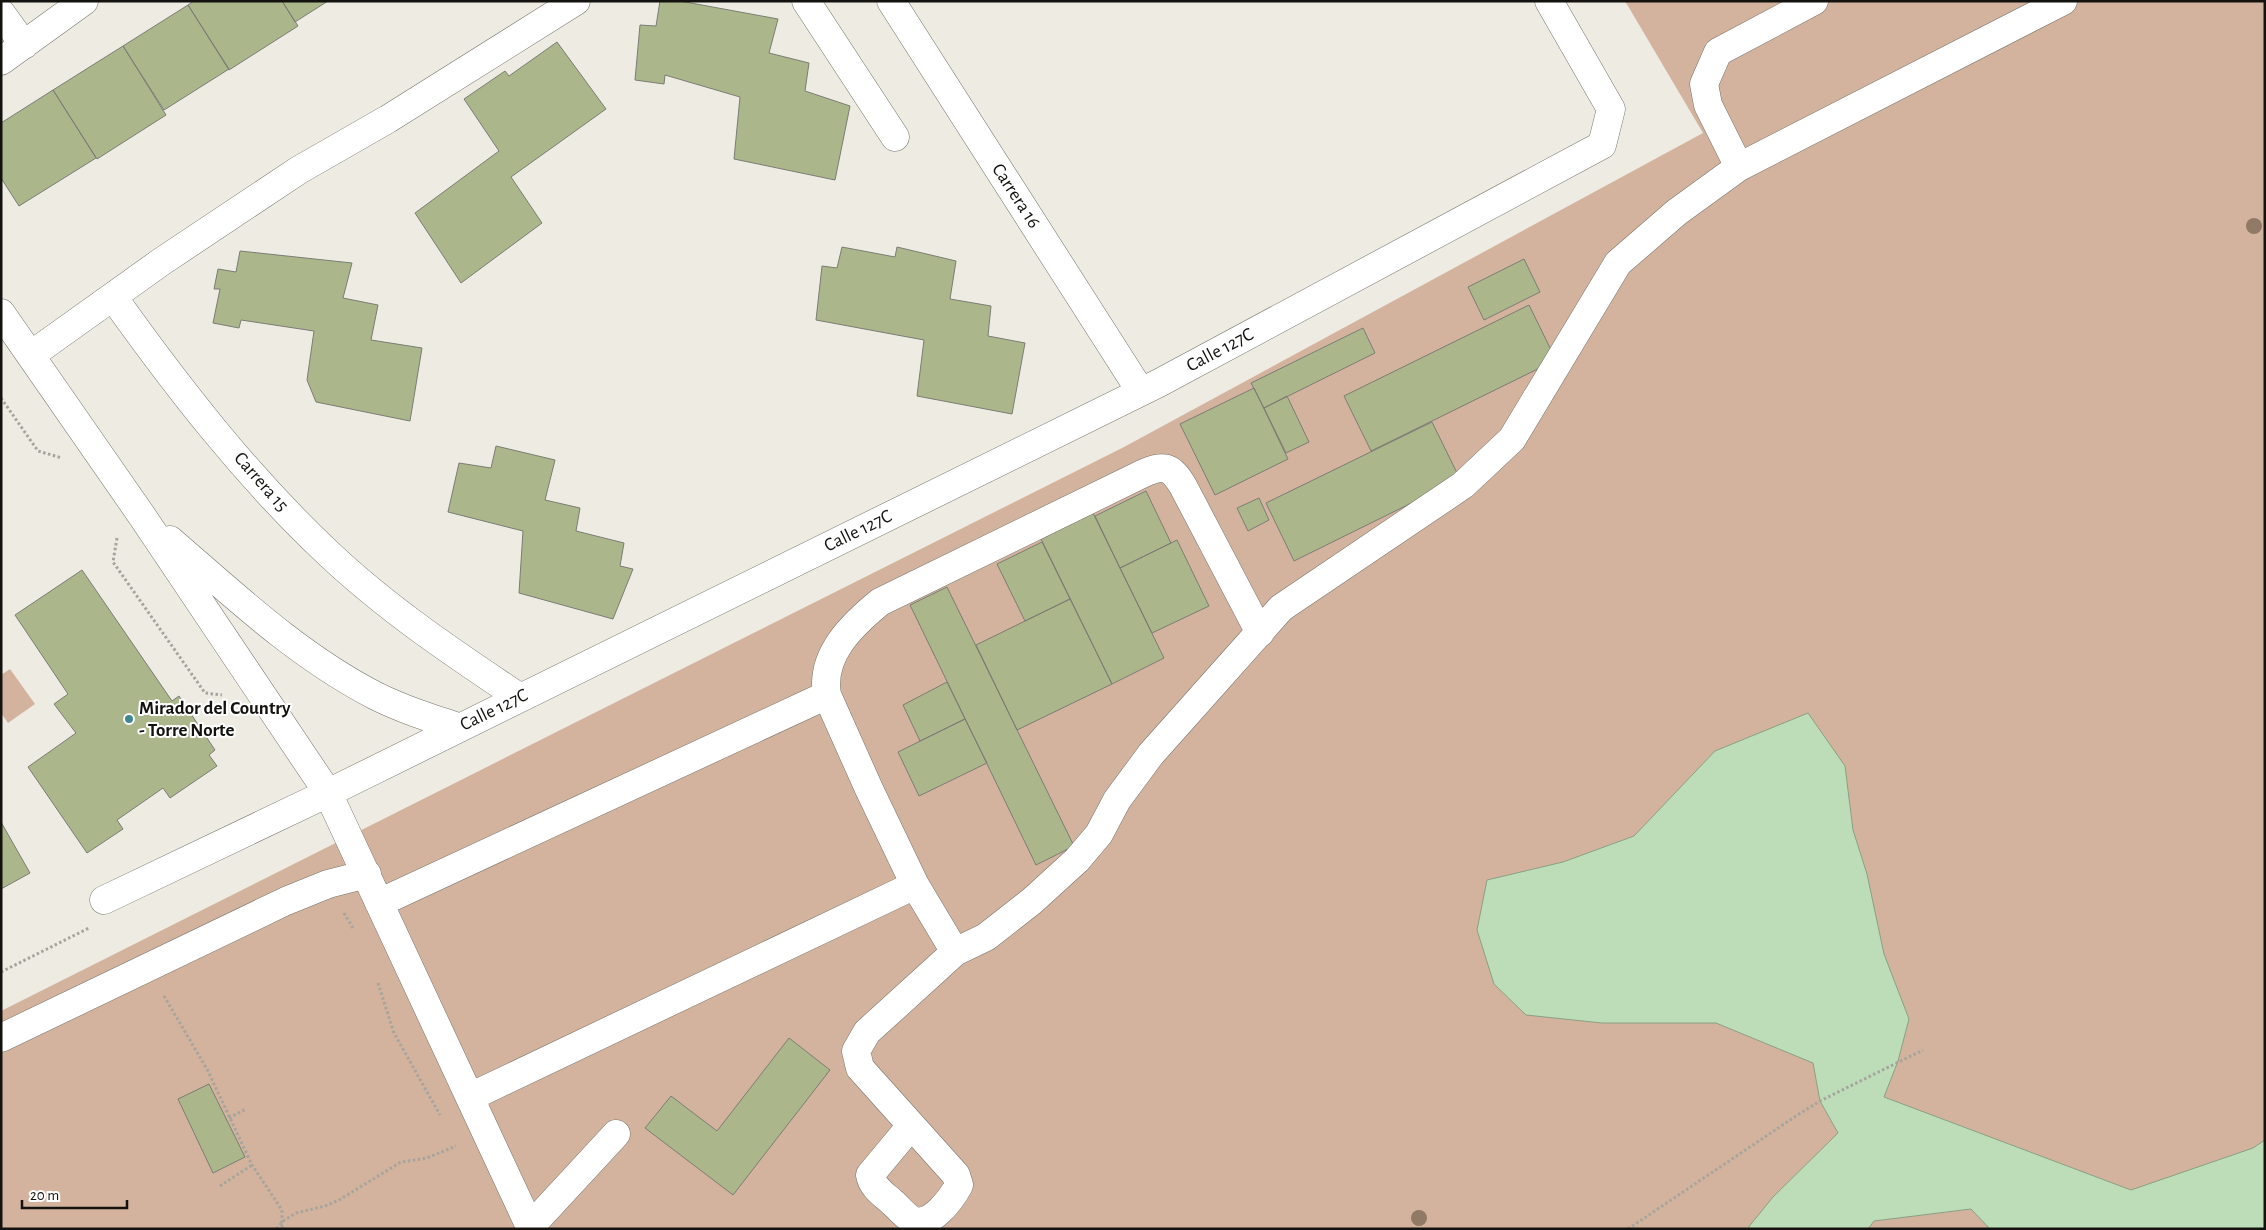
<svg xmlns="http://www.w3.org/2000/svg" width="2266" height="1230" viewBox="0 0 2266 1230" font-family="'Alegreya Sans',sans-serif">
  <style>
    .green { fill: #d4b39e }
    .water { fill: #bcddb8; stroke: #89a085 }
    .building { fill: #abb68b; stroke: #7b7d75 }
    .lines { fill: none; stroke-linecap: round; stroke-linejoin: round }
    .minor-casing { stroke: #76756d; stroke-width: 29 }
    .path { stroke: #a6a49d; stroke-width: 3; stroke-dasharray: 2.5 2.5; stroke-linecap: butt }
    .minor { stroke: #fff; stroke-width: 28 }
    .tree { fill: #907a66 }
    .poi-dot { fill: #418892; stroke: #fff; stroke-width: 2 }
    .labels { text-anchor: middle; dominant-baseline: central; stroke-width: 4; stroke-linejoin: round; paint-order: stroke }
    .street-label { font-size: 19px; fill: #13120f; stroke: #fff }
    .poi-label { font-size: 19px; font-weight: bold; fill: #13120f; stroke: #fff; text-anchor: start }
  </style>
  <rect width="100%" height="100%" fill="#edebe2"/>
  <path class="green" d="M1625 1H2265V1229H1V1011L1124 447 1703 133Z
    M10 669 35 704 8 723 1 713V675Z"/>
  <path class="water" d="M1808 713 1845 766 1853 830 1867 874 1884 954 1909 1019 1898 1061 1884 1097 2131 1190 2253 1148 2265 1140V1229H1990L1971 1209 1874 1221 1868 1229H1747L1773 1197 1838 1133 1820 1101 1813 1063 1716 1023H1602L1526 1015 1494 984 1477 930 1487 880 1563 862 1634 836 1715 751Z"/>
  <path class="building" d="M194 1H282L298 26 229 70 188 5Z
    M282 1H328L295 22Z
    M660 1H680L778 19 769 53 809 63 805 91 850 106 835 180 734 159 740 97 665 75 664 84 635 80 640 25 656 26Z
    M188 5 229 69 164 110 123 46Z
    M557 42 606 109 511 177 542 223 461 283 415 213 499 151 464 99 505 71 509 76Z
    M123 46 166 115 97 159 53 90Z
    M53 90 96 158 19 206 1 178V123Z
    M842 247 895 257 897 247 956 261 950 299 991 306 988 336 1025 343 1012 414 917 396 924 340 816 320 822 266 837 268Z
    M240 251 352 263 343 298 378 305 371 340 422 348 410 421 316 402 307 380 314 331 241 320 239 328 213 323 220 289H214L218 269 236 272Z
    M1524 259 1540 292 1484 320 1468 287Z
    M1529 305 1556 360 1371 451 1344 396Z
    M1363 328 1375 353 1264 408 1251 383Z
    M1254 388 1288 459 1215 495 1180 424Z
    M1287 396 1309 442 1286 453 1264 408Z
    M1432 422 1460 479 1294 561 1266 503Z
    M496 446 555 460 545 500 580 508 576 531 624 543 620 566 633 569 613 619 519 593 523 531 448 512 459 463 491 468Z
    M1146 491 1171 543 1120 568 1095 516Z
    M1259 498 1269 520 1248 531 1237 508Z
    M1093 513 1164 658 1112 684 1041 539Z
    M1177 540 1209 606 1152 633 1120 568Z
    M1042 542 1070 599 1025 621 997 564Z
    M82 570 172 701 179 696 215 750 209 755 217 766 170 798 163 788 117 820 123 829 87 853 28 767 76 733 54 704 68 694 15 615Z
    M947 587 1074 846 1036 865 910 605Z
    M1070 599 1112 684 1017 730 976 645Z
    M947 682 965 719 920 741 903 705Z
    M965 719 987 763 919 796 898 752Z
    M1 822 30 873 1 889Z
    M789 1038 830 1070 733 1195 645 1128 671 1096 717 1131Z
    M209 1084 245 1157 213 1173 178 1099Z"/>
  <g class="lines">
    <defs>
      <path id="minor" d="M806 1 895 137
        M891 1 1141 392
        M1 13 24 45
        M1 61 84 1
        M1739 167 1708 105 1704 84 1718 52 1814 1
        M113 297C178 388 247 477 328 553 386 608 453 653 519 697
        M1 313 142 516 328 793 531 1229
        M31 355 161 262 299 170 388 119 576 1
        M170 540C235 596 298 656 376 696 402 709 430 718 458 727
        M104 900 328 793 1159 383 1602 145 1611 109 1549 1
        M379 903 827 695
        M955 952 915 885 869 789 827 695C820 655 852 625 880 602L1142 474C1164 464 1171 466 1183 486L1260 633
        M1 1038 286 901 328 884 367 874
        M470 1097 915 885
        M910 1127 870 1175C872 1187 883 1194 892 1202 898 1207 905 1216 912 1220 930 1229 952 1198 959 1185L956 1175 860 1068 856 1051 867 1032 955 952 986 937 1032 901 1077 860 1099 834 1117 800 1151 754 1281 608 1463 485 1512 439 1618 263 1677 212 1739 167 2063 1
        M530 1227 616 1134"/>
    </defs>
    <use href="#minor" class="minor-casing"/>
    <path class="path" d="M1 398 38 451 62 458
      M117 538 113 562 205 693 222 695
      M344 913 354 930
      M1 972 89 928
      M378 983 394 1033 440 1115
      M164 996 208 1071 252 1165 282 1210V1229
      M229 1118 246 1109
      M220 1186 252 1165
      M277 1229 283 1221 296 1213 325 1206 339 1200 401 1162 427 1158 456 1146
      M1628 1229 1796 1116 1820 1101 1923 1050"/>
    <use href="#minor" class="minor"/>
  </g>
  <g class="tree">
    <circle cx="2254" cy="226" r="8"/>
    <circle cx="1419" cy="1218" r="8"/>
  </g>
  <circle class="poi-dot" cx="129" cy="719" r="5"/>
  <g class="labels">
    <g class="street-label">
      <text transform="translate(1016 196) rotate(57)">Carrera 16</text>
      <text transform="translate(1220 350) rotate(-28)">Calle 127C</text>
      <text transform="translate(261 482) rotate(49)">Carrera 15</text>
      <text transform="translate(858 531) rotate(-26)">Calle 127C</text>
      <text transform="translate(494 710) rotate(-26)">Calle 127C</text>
    </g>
    <g class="poi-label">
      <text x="139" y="708">Mirador del Country<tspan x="139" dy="22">- Torre Norte</tspan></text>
    </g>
  </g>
  <rect width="2266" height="1230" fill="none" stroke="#13120f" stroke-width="5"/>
  <path d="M22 1200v8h105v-8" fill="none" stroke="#13120f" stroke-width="2.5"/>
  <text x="30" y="1200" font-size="15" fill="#13120f" stroke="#ffffff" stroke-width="4" paint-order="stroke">20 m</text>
</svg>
